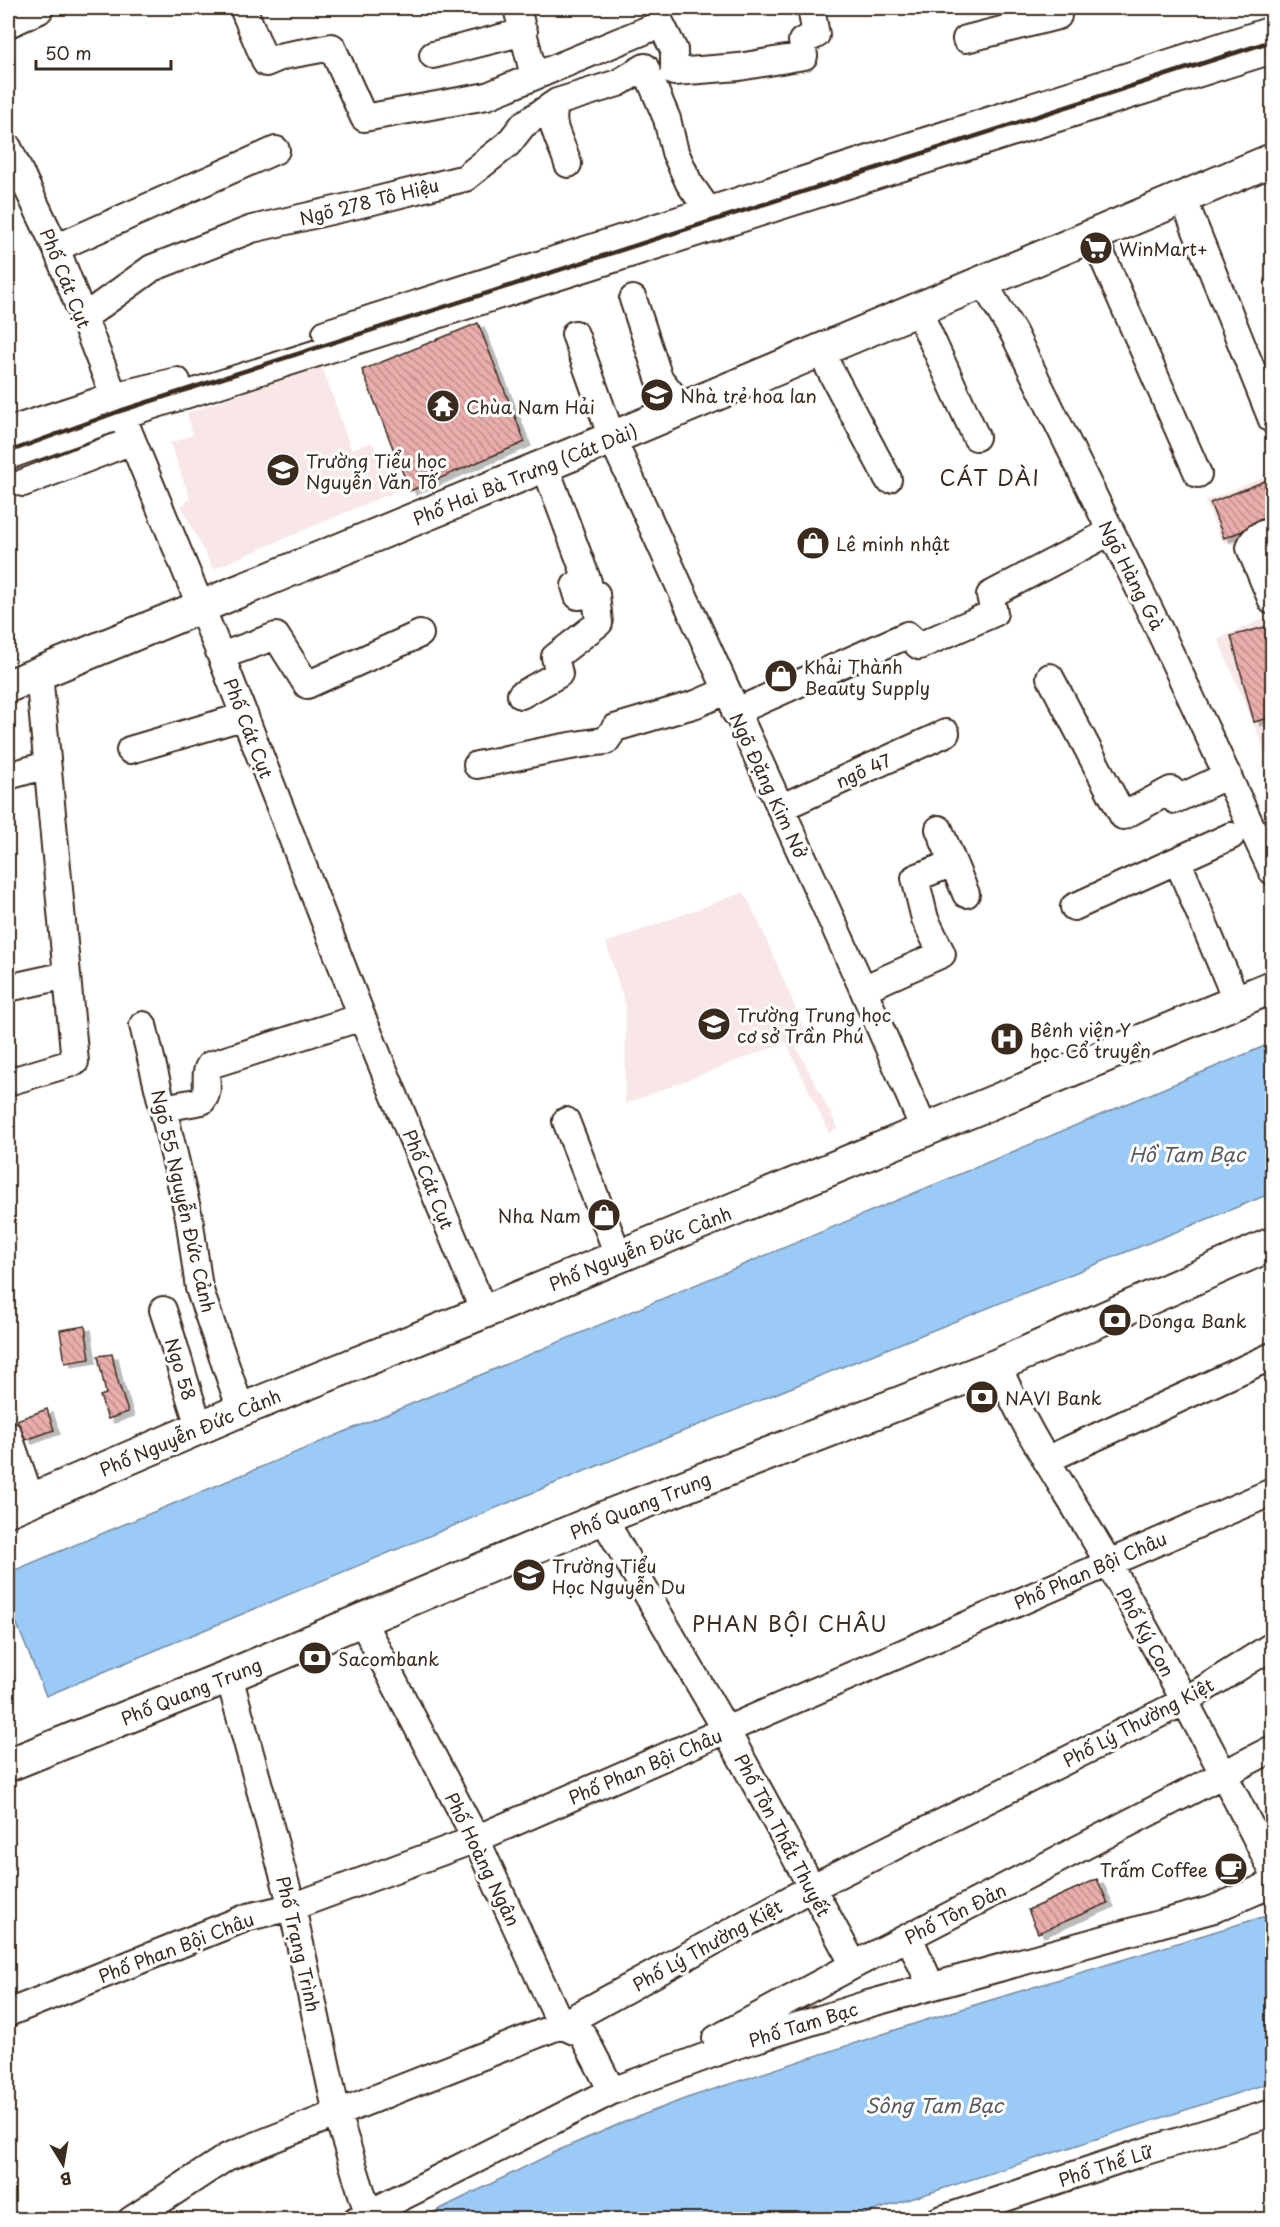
<svg xmlns="http://www.w3.org/2000/svg" width="1280" height="2227" viewBox="0 0 1280 2227" font-family="'Playpen Sans',sans-serif">
  <style>
    .built { fill: #f8e7e6 }
    .water { fill: #9bcaf7; stroke: #758aa0; stroke-width: 1.5 }
    .building { fill: url(#building-back-hatch); stroke: #3b2a1e; stroke-width: 1.5; filter: url(#shadow) }
    .lines { fill: none; stroke-linecap: round; stroke-linejoin: round }
    .minor-casing { stroke: #3b2a1e; stroke-width: 30 }
    .major-casing { stroke: #3b2a1e; stroke-width: 36 }
    .minor { stroke: #fff; stroke-width: 26 }
    .major { stroke: #fff; stroke-width: 32 }
    .rail { stroke: #3b2a1e; stroke-width: 4.5 }
    .labels { text-anchor: middle; dominant-baseline: central; stroke-width: 6; stroke-linejoin: round; paint-order: stroke }
    .street-label { font-size: 18px; fill: #3b2a1e; stroke: #fff }
    .poi-label { font-size: 18px; fill: #3b2a1e; stroke: #fff; text-anchor: start }
    .water-label { font-size: 20px; font-style: italic; fill: #585a5f; stroke: #fff }
    .quarter-label { font-size: 21px; letter-spacing: 1.5px; fill: #3b2a1e; stroke: #fff }
  </style>
  <defs>
    <pattern id="building-back-hatch" width="6" height="6" patternUnits="userSpaceOnUse" patternTransform="scale(1.5)"><rect width="6" height="6" fill="#e9aeac"/><path d="M-1 5l2 2M0 0l6 6M5-1l2 2" fill="none" stroke="#be8e8b"/></pattern>
    <filter id="shadow"><feDropShadow dx="6" dy="4" stdDeviation="0" flood-color="#0004"/></filter>
  </defs>
  <rect width="100%" height="100%" fill="#fff"/>
  <filter id="ink" filterUnits="userSpaceOnUse"><feTurbulence type="fractalNoise" baseFrequency=".0167" numOctaves="2"/><feDisplacementMap in="SourceGraphic" scale="12" xChannelSelector="R" yChannelSelector="G"/><feConvolveMatrix kernelMatrix="1 2 1 2 8 2 1 2 1" color-interpolation-filters="sRGB"/></filter>
  <g filter="url(#ink)">
    <path class="built" d="M322 366 351 449 372 442 396 491 213 569 181 506 190 499 170 443 193 435 187 413Z
      M1272 474V764L1271 765 1218 639 1270 616 1241 547 1222 541 1205 501Z
      M744 892 761 927 810 1042 797 1048 838 1128 829 1133 786 1042 625 1104 626 1007 606 943Z"/>
    <path class="water" d="M1272 1043V1193L575 1475 46 1696 8 1602V1573Z
      M1272 1914V2082L849 2219H420L559 2150 622 2123 687 2098 929 2019Z"/>
    <path class="building" d="M478 323 525 442 410 491 362 370Z
      M1272 478V516L1256 521 1242 531 1224 538 1210 503Z
      M1265 627 1272 654V717L1254 722 1231 636Z
      M85 1326 90 1359 65 1363 60 1330Z
      M112 1354 117 1378 128 1412 108 1419 100 1396 106 1394 98 1356Z
      M47 1409 54 1430 26 1440 17 1420Z
      M1097 1879 1108 1903 1038 1933 1028 1910Z"/>
    <g class="lines">
      <defs>
        <path id="minor" d="M243 8 266 63 283 56 332 47 364 118 487 96 661 24 674 50V72L739 67 804 56 802 41 816 35 811 8
          M517 8 534 76
          M966 39 1058 16V8
          M433 55 524 32
          M645 67 667 119 675 152 689 183 708 210
          M557 102C546 124 562 142 568 164
          M8 147 56 248 114 396 221 656 362 1017 484 1312
          M1183 198 1272 420
          M1093 235 1198 474
          M56 248 276 150
          M983 282 1014 334 1157 625 1272 871
          M633 299 659 378 683 408
          M918 310 976 437
          M83 318 152 268 252 229 357 205 465 178 508 144 523 125 557 102 618 83 645 67
          M326 333 1272 30
          M575 334 612 438 863 989 925 1131
          M820 351 888 479
          M8 431 114 396 177 381
          M8 456 122 415 1272 50
          M23 483 132 441
          M1272 531C1262 534 1253 536 1250 548L1272 601
          M221 656 276 636 307 685 420 634
          M1050 677 1123 816 1171 790 1175 800 1228 775
          M521 695 559 674 555 657 599 623 596 594 578 596 575 586 588 582 545 466
          M735 712 907 635 919 646 994 613 990 595 1110 532
          M130 750 245 716
          M477 765C520 757 562 745 606 741L615 728 696 704 726 691
          M8 776 47 765
          M780 808 946 733
          M939 829 966 894
          M1178 862 1237 1002
          M1074 907 1231 836
          M8 988 67 975
          M863 989 942 954 925 919 915 878 953 863
          M143 1025 189 1217 199 1288 241 1410
          M8 1082 75 1062 39 673
          M163 1108 202 1101C212 1090 202 1076 210 1065L362 1017
          M566 1121 619 1257
          M163 1310C176 1349 186 1389 200 1428
          M998 1365C1026 1436 1072 1498 1109 1564 1166 1665 1221 1766 1272 1870
          M8 1434 31 1500
          M1046 1460 1272 1356
          M603 1518 726 1730 854 1965
          M361 1619 476 1839 561 2025 583 2035 612 2091
          M229 1676 292 1907 337 2114 368 2213
          M909 1937 931 1986
          M8 2013 248 1917 292 1907 476 1839 1272 1492
          M716 2039 854 1965 1272 1749
          M131 2220 227 2157 561 2025 811 1888 1185 1701 1272 1646
          M356 2220 612 2091 734 2046 868 2004 1214 1909 1272 1884
          M939 2220 1143 2152 1272 2113"/>
        <path id="major" d="M8 21 37 8
          M8 686 612 438 1272 160
          M8 1510 241 1410 484 1312 1272 987
          M8 1765 229 1676 603 1518 998 1365 1272 1244"/>
      </defs>
      <use href="#minor" class="minor-casing"/>
      <use href="#major" class="major-casing"/>
      <use href="#minor" class="minor"/>
      <use href="#major" class="major"/>
      <path class="rail" d="M8 452 120 411 1272 41"/>
    </g>
  </g>
  <defs>
    <symbol id="supermarket-disc" viewBox="-11 -11 22 22"><circle r="9.5" fill="#3b2a1e" stroke="#fff"/><path d="M-6-5.5h2.5l.6 2H6L4.5 2H-2.5L-4.4-4H-6ZM-1.5 3.2a1.3 1.3 0 1 0 .1 0ZM3 3.2a1.3 1.3 0 1 0 .1 0Z" fill="#fff"/></symbol>
    <symbol id="school-disc" viewBox="-11 -11 22 22"><circle r="9.5" fill="#3b2a1e" stroke="#fff"/><path d="M0-5L7-2L0 1L-7-2ZM-4 1L0 2.5L4 1V4Q0 6-4 4Z" fill="#fff"/></symbol>
    <symbol id="temple-disc" viewBox="-11 -11 22 22"><circle r="9.5" fill="#3b2a1e" stroke="#fff"/><path d="M0-6L5-2H3V0L6.5 2.5H4V6H1.5V3h-3V6H-4V2.5H-6.5L-3 0V-2H-5Z" fill="#fff"/></symbol>
    <symbol id="shop-disc" viewBox="-11 -11 22 22"><circle r="9.5" fill="#3b2a1e" stroke="#fff"/><path d="M-5-2.5h2.3a2.7 3.5 0 0 1 5.4 0H5L5.5 6h-11ZM-1.5-2.5h3a1.5 2.3 0 0 0-3 0Z" fill="#fff"/></symbol>
    <symbol id="hospital-disc" viewBox="-11 -11 22 22"><circle r="9.5" fill="#3b2a1e" stroke="#fff"/><path d="M-5-5h3v3.5h4V-5h3V5h-3V1.5h-4V5h-3Z" fill="#fff"/></symbol>
    <symbol id="bank-disc" viewBox="-11 -11 22 22"><circle r="9.5" fill="#3b2a1e" stroke="#fff"/><path d="M-6-4H6V4H-6ZM0-2.3a2.3 2.3 0 1 0 0 4.6a2.3 2.3 0 1 0 0-4.6Z" fill="#fff"/></symbol>
    <symbol id="cafe-disc" viewBox="-11 -11 22 22"><circle r="9.5" fill="#3b2a1e" stroke="#fff"/><path d="M-5.5-4.5H6V0H3Q3 3.5 0 3.5H-2.5Q-5.5 3.5-5.5 0ZM3-3.2v2h1.7v-2ZM-6 4.5H4V6H-6Z" fill="#fff"/></symbol>
  </defs>
  <g fill-rule="evenodd">
    <use href="#supermarket-disc" x="1077" y="229" width="38" height="38"/>
    <use href="#school-disc" x="638" y="376" width="38" height="38"/>
    <use href="#temple-disc" x="424" y="387" width="38" height="38"/>
    <use href="#school-disc" x="264" y="451" width="38" height="38"/>
    <use href="#shop-disc" x="794" y="524" width="38" height="38"/>
    <use href="#shop-disc" x="762" y="657" width="38" height="38"/>
    <use href="#school-disc" x="695" y="1005" width="38" height="38"/>
    <use href="#hospital-disc" x="988" y="1020" width="38" height="38"/>
    <use href="#shop-disc" x="585" y="1196" width="38" height="38"/>
    <use href="#bank-disc" x="1096" y="1301" width="38" height="38"/>
    <use href="#bank-disc" x="963" y="1378" width="38" height="38"/>
    <use href="#school-disc" x="510" y="1556" width="38" height="38"/>
    <use href="#bank-disc" x="296" y="1639" width="38" height="38"/>
    <use href="#cafe-disc" x="1212" y="1850" width="38" height="38"/>
  </g>
  <g class="labels">
    <g class="street-label">
      <text transform="translate(369 201) rotate(-14)">Ngõ 278 Tô Hiệu</text>
      <text transform="translate(66 278) rotate(68)">Phố Cát Cụt</text>
      <text transform="translate(525 474) rotate(-22)">Phố Hai Bà Trưng (Cát Dài)</text>
      <text transform="translate(1132 575) rotate(63)">Ngõ Hàng Gà</text>
      <text transform="translate(249 728) rotate(69)">Phố Cát Cụt</text>
      <text transform="translate(863 770) rotate(-24)">ngõ 47</text>
      <text transform="translate(769 785) rotate(65)">Ngõ Đặng Kim Nở</text>
      <text transform="translate(429 1179) rotate(68)">Phố Cát Cụt</text>
      <text transform="translate(184 1201) rotate(77)">Ngõ 55 Nguyễn Đức Cảnh</text>
      <text transform="translate(640 1248) rotate(-22)">Phố Nguyễn Đức Cảnh</text>
      <text transform="translate(181 1369) rotate(73)">Ngo 58</text>
      <text transform="translate(190 1432) rotate(-23)">Phố Nguyễn Đức Cảnh</text>
      <text transform="translate(640 1505) rotate(-22)">Phố Quang Trung</text>
      <text transform="translate(1090 1570) rotate(-24)">Phố Phan Bội Châu</text>
      <text transform="translate(1146 1632) rotate(61)">Phố Ký Con</text>
      <text transform="translate(191 1691) rotate(-22)">Phố Quang Trung</text>
      <text transform="translate(1138 1722) rotate(-28)">Phố Lý Thường Kiệt</text>
      <text transform="translate(645 1766) rotate(-23)">Phố Phan Bội Châu</text>
      <text transform="translate(783 1835) rotate(62)">Phố Tôn Thất Thuyết</text>
      <text transform="translate(483 1859) rotate(64)">Phố Hoàng Ngân</text>
      <text transform="translate(955 1913) rotate(-27)">Phố Tôn Đản</text>
      <text transform="translate(299 1944) rotate(77)">Phố Trạng Trình</text>
      <text transform="translate(707 1945) rotate(-29)">Phố Lý Thường Kiệt</text>
      <text transform="translate(176 1947) rotate(-21)">Phố Phan Bội Châu</text>
      <text transform="translate(803 2024) rotate(-17)">Phố Tam Bạc</text>
      <text transform="translate(1105 2165) rotate(-18)">Phố Thế Lữ</text>
    </g>
    <g class="poi-label">
      <text x="1119" y="248">WinMart+</text>
      <text x="680" y="395">Nhà trẻ hoa lan</text>
      <text x="466" y="406">Chùa Nam Hải</text>
      <text x="306" y="460">Trường Tiểu học<tspan x="306" dy="21">Nguyễn Văn Tố</tspan></text>
      <text x="836" y="543">Lê minh nhật</text>
      <text x="804" y="666">Khải Thành<tspan x="804" dy="21">Beauty Supply</tspan></text>
      <text x="737" y="1014">Trường Trung học<tspan x="737" dy="21">cơ sở Trần Phú</tspan></text>
      <text x="1030" y="1029">Bênh viện Y<tspan x="1030" dy="21">học Cổ truyền</tspan></text>
      <text x="581" y="1215" text-anchor="end">Nha Nam</text>
      <text x="1138" y="1320">Donga Bank</text>
      <text x="1005" y="1397">NAVI Bank</text>
      <text x="552" y="1565">Trường Tiểu<tspan x="552" dy="21">Học Nguyễn Du</tspan></text>
      <text x="338" y="1658">Sacombank</text>
      <text x="1208" y="1869" text-anchor="end">Trấm Coffee</text>
    </g>
    <g class="water-label">
      <text x="1187" y="1154">Hồ Tam Bạc</text>
      <text x="934" y="2105">Sông Tam Bạc</text>
    </g>
    <g class="quarter-label">
      <text x="990" y="477">CÁT DÀI</text>
      <text x="790" y="1623">PHAN BỘI CHÂU</text>
    </g>
  </g>
  <rect width="1280" height="2227" fill="none" stroke="#fff" stroke-width="30"/>
  <rect x="15" y="15" width="1250" height="2197" fill="none" stroke="#3b2a1e" stroke-width="2" filter="url(#ink)"/>
  <g transform="translate(63 2164) rotate(169)" stroke="#ffffff" stroke-width="4.5" paint-order="stroke">
  <path d="M0-4.5L10 22L0 15L-10 22Z" fill="#3b2a1e"/>
  <text y="-9" font-size="16" font-weight="bold" text-anchor="middle" fill="#3b2a1e">B</text>
  </g>
  <path d="M36 60v9h135v-9" fill="none" stroke="#3b2a1e" stroke-width="3"/>
  <text x="45" y="60" font-size="18" fill="#3b2a1e" stroke="#ffffff" stroke-width="4.5" paint-order="stroke">50 m</text>
</svg>
